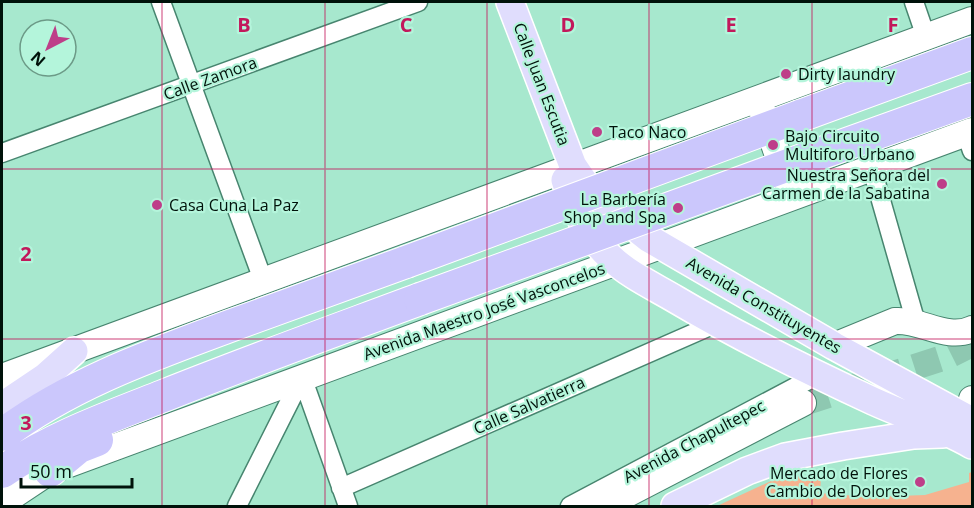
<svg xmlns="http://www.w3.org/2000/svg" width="974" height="508" viewBox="0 0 974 508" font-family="'Open Sans',sans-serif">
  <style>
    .green { fill: #f6b28f }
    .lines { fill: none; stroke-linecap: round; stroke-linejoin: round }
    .secondary-tunnel { stroke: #8ec8b1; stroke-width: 26; stroke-dasharray: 26 13; stroke-linecap: butt }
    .street-casing { stroke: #47856f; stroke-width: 21 }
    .secondary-casing { stroke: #47856f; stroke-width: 28 }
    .primary-casing { stroke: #fff; stroke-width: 30 }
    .highway-casing { stroke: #fff; stroke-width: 34 }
    .street { stroke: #fff; stroke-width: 18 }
    .secondary { stroke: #fff; stroke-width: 26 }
    .primary { stroke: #e0ddfd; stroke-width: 27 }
    .highway { stroke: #cbc7fc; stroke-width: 32 }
    .highway-bridge-casing { stroke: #fff; stroke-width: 34; stroke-linecap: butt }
    .highway-bridge { stroke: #cbc7fc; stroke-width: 32 }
    .grid { fill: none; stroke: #c2185b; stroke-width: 1.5; stroke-opacity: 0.55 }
    .poi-dot { fill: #be3e89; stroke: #b4f5db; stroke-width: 2 }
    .labels { text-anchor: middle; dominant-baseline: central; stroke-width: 4.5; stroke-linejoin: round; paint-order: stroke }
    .poi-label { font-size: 16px; fill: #00120a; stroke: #b4f5db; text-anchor: start }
    .street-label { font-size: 16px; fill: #00120a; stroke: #b4f5db }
    .grid-label { font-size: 20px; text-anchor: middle; font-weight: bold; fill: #c2185b; stroke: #b4f5db; stroke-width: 4.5; stroke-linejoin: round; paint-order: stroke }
  </style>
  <rect width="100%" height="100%" fill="#a7e8ce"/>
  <path class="green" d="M972 472V506H717L784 475 821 478 820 493 869 497 925 495 969 482V473Z"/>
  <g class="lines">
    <path class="secondary-tunnel" d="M803 403 946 357 972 344"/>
    <defs>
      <path id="street" d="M161 2 263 280
        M914 2 926 37
        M966 133 972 151
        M2 153 418 2
        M872 169 916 323
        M302 377 348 506
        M341 488 717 323
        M237 506 302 377
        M570 506 818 375"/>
      <path id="secondary" d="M762 110 787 181 790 185
        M834 346 895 321C921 319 947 341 972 329
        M2 377 972 20
        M967 418 972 399
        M2 503 50 471 972 131
        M604 506 803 403"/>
      <path id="primary" d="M510 2 573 166 584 182 608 206 648 238 834 346 972 421
        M565 180C574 209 587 236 610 257 629 275 653 286 675 299 739 337 806 370 873 401 906 416 941 427 972 445
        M2 406 45 377 74 351
        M675 506 747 471 785 457 843 446 914 435 942 434"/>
      <path id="highway" d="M800 116 972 53
        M816 155 972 99
        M2 435C68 385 149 356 227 327 286 305 346 284 406 262
        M50 471 79 447 97 440
        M2 472C51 438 107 418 163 396 248 362 334 331 420 299"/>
    </defs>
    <use href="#street" class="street-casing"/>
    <use href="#secondary" class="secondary-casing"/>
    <use href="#primary" class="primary-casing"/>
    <use href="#highway" class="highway-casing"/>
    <use href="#street" class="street"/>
    <use href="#secondary" class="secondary"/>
    <use href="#primary" class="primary"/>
    <use href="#highway" class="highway"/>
    <defs>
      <path id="highway-bridge" d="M406 262 800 116
        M420 299 816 155"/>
    </defs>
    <use href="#highway-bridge" class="highway-bridge-casing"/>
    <use href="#highway-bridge" class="highway-bridge"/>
  </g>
  <path class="grid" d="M162 2V506M325 2V506M487 2V506M649 2V506M812 2V506M2 169H972M2 339H972"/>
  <g class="poi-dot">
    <circle cx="786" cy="74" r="6"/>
    <circle cx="597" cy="132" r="6"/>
    <circle cx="773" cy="145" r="6"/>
    <circle cx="942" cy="184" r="6"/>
    <circle cx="157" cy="205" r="6"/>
    <circle cx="678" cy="208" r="6"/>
    <circle cx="920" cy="482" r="6"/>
  </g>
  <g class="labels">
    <g class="poi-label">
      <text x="798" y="74">Dirty laundry</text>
      <text x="609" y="132">Taco Naco</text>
      <text x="785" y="136">Bajo Circuito<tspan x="785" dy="18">Multiforo Urbano</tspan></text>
      <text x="930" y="175" text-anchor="end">Nuestra Señora del<tspan x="930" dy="18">Carmen de la Sabatina</tspan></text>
      <text x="666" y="199" text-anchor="end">La Barbería<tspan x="666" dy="18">Shop and Spa</tspan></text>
      <text x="169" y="205">Casa Cuna La Paz</text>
      <text x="908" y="473" text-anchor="end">Mercado de Flores<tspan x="908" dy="18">Cambio de Dolores</tspan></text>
    </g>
    <g class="street-label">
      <text transform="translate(210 78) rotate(-20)">Calle Zamora</text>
      <text transform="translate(542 84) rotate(69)">Calle Juan Escutia</text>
      <text transform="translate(764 305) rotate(30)">Avenida Constituyentes</text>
      <text transform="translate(484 311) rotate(-20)">Avenida Maestro José Vasconcelos</text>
      <text transform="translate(529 405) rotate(-24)">Calle Salvatierra</text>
      <text transform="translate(694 441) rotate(-28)">Avenida Chapultepec</text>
    </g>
  </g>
  <g class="grid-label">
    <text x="244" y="32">B</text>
    <text x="406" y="32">C</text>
    <text x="568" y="32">D</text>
    <text x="731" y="32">E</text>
    <text x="893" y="32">F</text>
    <text x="26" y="261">2</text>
    <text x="26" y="430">3</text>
  </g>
  <rect width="974" height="508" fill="none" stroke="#00120a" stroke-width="6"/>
  <g transform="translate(48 48) rotate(222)"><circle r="28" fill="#b4f5db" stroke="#6c9a87" stroke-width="1.5"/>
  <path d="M0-4.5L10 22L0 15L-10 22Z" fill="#be3e89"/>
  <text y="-9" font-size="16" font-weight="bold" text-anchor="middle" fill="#00120a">N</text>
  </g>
  <path d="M21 478v9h111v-9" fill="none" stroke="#00120a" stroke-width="3"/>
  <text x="30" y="478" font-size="18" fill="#00120a" stroke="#b4f5db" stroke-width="4.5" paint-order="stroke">50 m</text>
</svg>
